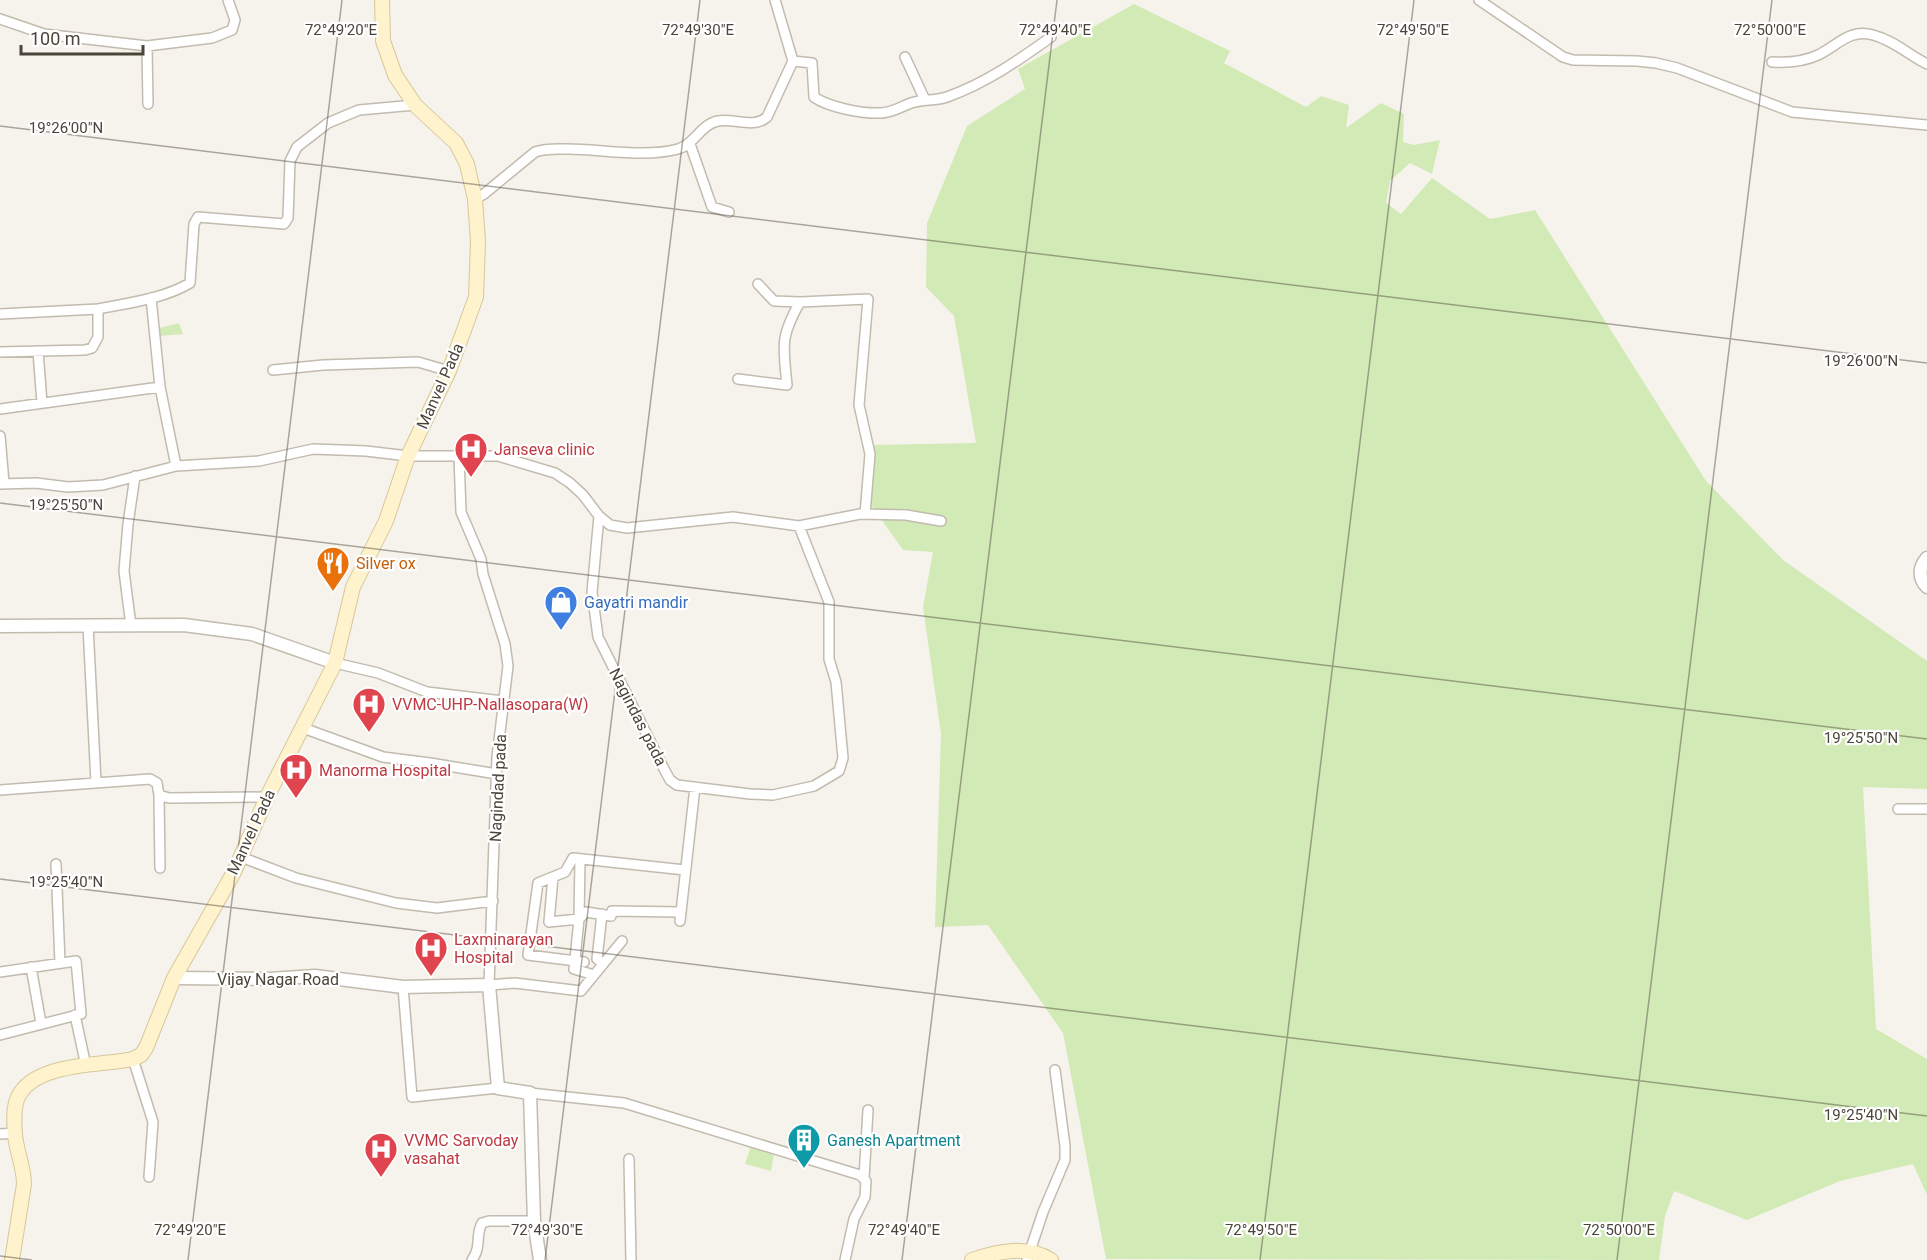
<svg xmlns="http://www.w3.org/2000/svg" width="1927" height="1260" viewBox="0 0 1927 1260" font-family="Roboto,sans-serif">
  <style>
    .green { fill: #d2eab5 }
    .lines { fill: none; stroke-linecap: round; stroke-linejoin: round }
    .minor-casing { stroke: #c2bbae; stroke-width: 12 }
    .tertiary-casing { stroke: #c2bbae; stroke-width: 15 }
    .secondary-casing { stroke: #d6c79b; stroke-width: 16 }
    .minor { stroke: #fff; stroke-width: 9 }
    .tertiary { stroke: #fff; stroke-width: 12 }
    .secondary { stroke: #fff3cd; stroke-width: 14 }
    .ticks { fill: none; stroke: #4b4439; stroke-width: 1.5; stroke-opacity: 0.45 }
    .labels { text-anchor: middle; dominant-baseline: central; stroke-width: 4.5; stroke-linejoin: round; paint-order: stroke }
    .street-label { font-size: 16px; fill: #4b4439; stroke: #fff }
    .health-label { font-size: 16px; fill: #be3a42; stroke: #fff; text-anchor: start }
    .food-label { font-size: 16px; fill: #c56008; stroke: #fff; text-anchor: start }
    .shop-label { font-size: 16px; fill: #366cbe; stroke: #fff; text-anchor: start }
    .culture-label { font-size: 16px; fill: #0d838f; stroke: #fff; text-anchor: start }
    .ticks-label { font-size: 15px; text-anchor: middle; fill: #4b4439; stroke: #fff; stroke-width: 4.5; stroke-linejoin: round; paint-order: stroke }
  </style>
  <rect width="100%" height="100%" fill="#f6f3ec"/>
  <path class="green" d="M1134 4 1230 51 1224 63 1306 107 1321 96 1349 105 1346 128 1381 103 1404 114 1403 142 1414 145 1440 140 1432 174 1410 163 1390 181 1386 203 1401 214 1432 178 1490 219 1535 210 1706 481 1783 560 1927 661V789L1863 787 1876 1029 1927 1059V1195L1913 1164 1840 1181 1747 1220 1674 1191 1665 1216 1659 1260 1106 1259 1063 1033 988 925 935 927 941 734 923 607 933 552 903 550 871 505 874 445 976 443 954 316 926 287 927 223 967 126 1025 89 1018 69Z
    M179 323 183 334 160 336V328Z
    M751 1146 774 1154 771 1171 745 1164Z"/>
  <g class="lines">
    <defs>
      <path id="minor" d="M1479 0 1563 57 1573 60 1637 61 1656 63 1677 68 1792 112 1927 125
        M0 19 44 34 147 46 212 38 232 30 235 20 228 0
        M147 46 148 104
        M905 57 925 100
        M793 61 812 63 814 97C828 107 862 114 880 113 892 113 900 107 911 103 923 99 936 101 947 97 986 83 1019 60 1051 37
        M1772 62C1788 63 1803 62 1818 55 1837 46 1850 28 1873 35 1893 40 1909 55 1927 64
        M690 144 712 207 729 212
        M475 199 484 194 535 152C546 148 556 149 567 149 601 149 645 158 678 149 694 145 701 124 718 121 735 118 754 129 767 117L793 61 775 0
        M758 284 774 301 800 302
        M151 298 160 387 176 466
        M0 314 98 309
        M38 351 42 403
        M0 352 85 350 92 348 98 337V309C128 303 163 299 190 283L194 224 198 217 284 224 288 218 290 161 297 147 328 123 359 110 415 105
        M273 370 323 365 418 362 449 371
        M738 379 787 385C783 345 780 337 800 302L868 299 859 405 870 454 865 514
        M0 409 160 387
        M0 436 4 483
        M459 456 461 512 481 559 483 574 505 644 508 666 497 757 489 985 515 983 581 991 622 941
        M0 484 36 483 68 487 103 485 176 466 259 461 313 449 366 451 408 456H498L555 473 570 483 583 495 599 516 610 525 627 528 733 517 799 526 860 514 906 515 941 521
        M599 516 592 592 598 637 663 767 670 780 677 785 750 794 773 795 814 786 839 771 843 758 836 682 829 659V602L799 526
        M88 626 96 782
        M131 626 124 571 128 524 135 476
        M335 663 378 673 427 692 503 701
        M303 728 383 757 430 763 497 774
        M0 790 150 779 157 783 159 795 169 798 267 797
        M159 795 160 868
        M1898 809H1927
        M241 857 296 878 396 903 437 908 493 901
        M580 859 579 919 574 969 594 975
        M56 864 60 963
        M553 877 549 922 579 919 586 912 611 916 612 911 681 912
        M602 914 597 959 603 963
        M680 921 695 787
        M584 962 528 955 538 883 565 872 573 858 685 870
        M31 967 41 1023
        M0 972 76 961 81 1014 0 1035
        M403 987 412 1097 498 1088
        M75 1015 86 1066
        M133 1059 153 1122 149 1177
        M530 1093 624 1103 860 1175 866 1181 865 1197 854 1219 845 1260
        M0 1134 15 1133
        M629 1159 631 1260
        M864 1178 868 1110
        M472 1260C482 1246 475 1236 482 1223L489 1221H534
        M1027 1260 1043 1212 1065 1160V1146L1055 1070"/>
      <path id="tertiary" d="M1927 558C1919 567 1918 578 1927 587
        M0 626 184 625 252 634 335 663
        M174 978 269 979 315 976 403 987 489 985 498 1088 530 1093 534 1221 540 1260"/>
      <path id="secondary" d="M12 1260 24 1184C24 1166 16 1151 15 1134 14 1122 13 1108 18 1097 35 1062 100 1066 133 1059L141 1055 146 1048 174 978 234 872 267 797 335 663 353 587 386 521 408 456 449 371 476 297 478 242 475 199 467 164 456 143 415 105 395 75 383 41 382 0
        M972 1260C999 1251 1026 1245 1051 1260"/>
    </defs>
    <use href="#minor" class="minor-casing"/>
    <use href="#tertiary" class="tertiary-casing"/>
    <use href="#secondary" class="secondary-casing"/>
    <use href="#minor" class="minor"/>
    <use href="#tertiary" class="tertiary"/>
    <use href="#secondary" class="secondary"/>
  </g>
  <path class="ticks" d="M0 126 1927 363M0 503 1927 739M0 879 1927 1116M0 1256 32 1260M188 1260 342 0M545 1260 700 0M902 1260 1057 0M1260 1260 1414 0M1617 1260 1772 0"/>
  <defs>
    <symbol id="hospital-pin" viewBox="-11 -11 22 30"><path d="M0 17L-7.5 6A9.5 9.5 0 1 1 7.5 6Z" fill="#e0444e" stroke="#fff"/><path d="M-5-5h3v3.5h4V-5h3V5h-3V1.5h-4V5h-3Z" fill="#fff"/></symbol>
    <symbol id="restaurant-pin" viewBox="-11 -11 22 30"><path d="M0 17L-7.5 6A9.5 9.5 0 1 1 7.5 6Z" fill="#e8710a" stroke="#fff"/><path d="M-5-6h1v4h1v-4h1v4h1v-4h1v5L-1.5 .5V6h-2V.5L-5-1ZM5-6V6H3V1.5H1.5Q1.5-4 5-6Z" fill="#fff"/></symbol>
    <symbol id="shop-pin" viewBox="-11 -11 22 30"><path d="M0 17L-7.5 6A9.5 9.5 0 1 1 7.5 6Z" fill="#3f7fe0" stroke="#fff"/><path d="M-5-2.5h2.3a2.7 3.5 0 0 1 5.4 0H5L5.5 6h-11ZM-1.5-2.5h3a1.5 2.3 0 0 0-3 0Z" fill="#fff"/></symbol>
    <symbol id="building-pin" viewBox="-11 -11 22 30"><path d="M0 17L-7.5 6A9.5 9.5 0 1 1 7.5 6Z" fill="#0f9aa8" stroke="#fff"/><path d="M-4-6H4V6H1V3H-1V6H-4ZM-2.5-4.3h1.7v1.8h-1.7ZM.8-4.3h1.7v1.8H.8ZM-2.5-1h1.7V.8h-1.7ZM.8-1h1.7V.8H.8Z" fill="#fff"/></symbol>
  </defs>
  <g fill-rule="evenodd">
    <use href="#hospital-pin" x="452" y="430" width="38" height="52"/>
    <use href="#restaurant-pin" x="314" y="544" width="38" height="52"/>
    <use href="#shop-pin" x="542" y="583" width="38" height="52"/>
    <use href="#hospital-pin" x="350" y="685" width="38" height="52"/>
    <use href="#hospital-pin" x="277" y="751" width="38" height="52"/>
    <use href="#hospital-pin" x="412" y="929" width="38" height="52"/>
    <use href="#building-pin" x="785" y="1121" width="38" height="52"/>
    <use href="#hospital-pin" x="362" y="1130" width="38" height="52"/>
  </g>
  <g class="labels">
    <g class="street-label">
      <text transform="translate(440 386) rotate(-66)">Manvel Pada</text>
      <text transform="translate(638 717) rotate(63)">Nagindas pada</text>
      <text transform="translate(498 788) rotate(-87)">Nagindad pada</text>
      <text transform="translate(251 832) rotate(-65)">Manvel Pada</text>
      <text x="278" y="979">Vijay Nagar Road</text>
    </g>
    <g class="health-label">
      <text x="494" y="449">Janseva clinic</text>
      <text x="392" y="704">VVMC-UHP-Nallasopara(W)</text>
      <text x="319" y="770">Manorma Hospital</text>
      <text x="454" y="939">Laxminarayan<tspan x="454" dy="18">Hospital</tspan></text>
      <text x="404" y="1140">VVMC Sarvoday<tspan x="404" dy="18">vasahat</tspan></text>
    </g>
    <g class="food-label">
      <text x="356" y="563">Silver ox</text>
    </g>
    <g class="shop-label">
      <text x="584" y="602">Gayatri mandir</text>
    </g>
    <g class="culture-label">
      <text x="827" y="1140">Ganesh Apartment</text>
    </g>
  </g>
  <g class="ticks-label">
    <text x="341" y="35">72°49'20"E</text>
    <text x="698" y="35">72°49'30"E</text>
    <text x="1055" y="35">72°49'40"E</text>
    <text x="1413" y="35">72°49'50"E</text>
    <text x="1770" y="35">72°50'00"E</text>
    <text x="66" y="133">19°26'00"N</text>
    <text x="1861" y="366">19°26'00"N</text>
    <text x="66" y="510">19°25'50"N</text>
    <text x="1861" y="743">19°25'50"N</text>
    <text x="66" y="887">19°25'40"N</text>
    <text x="1861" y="1120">19°25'40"N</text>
    <text x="190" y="1235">72°49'20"E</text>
    <text x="547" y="1235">72°49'30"E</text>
    <text x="904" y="1235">72°49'40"E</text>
    <text x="1261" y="1235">72°49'50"E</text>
    <text x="1619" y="1235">72°50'00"E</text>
  </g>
  <path d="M21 45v9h122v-9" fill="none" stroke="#4b4439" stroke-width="3"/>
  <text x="30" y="45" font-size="18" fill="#4b4439" stroke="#ffffff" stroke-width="4.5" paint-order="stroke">100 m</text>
</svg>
